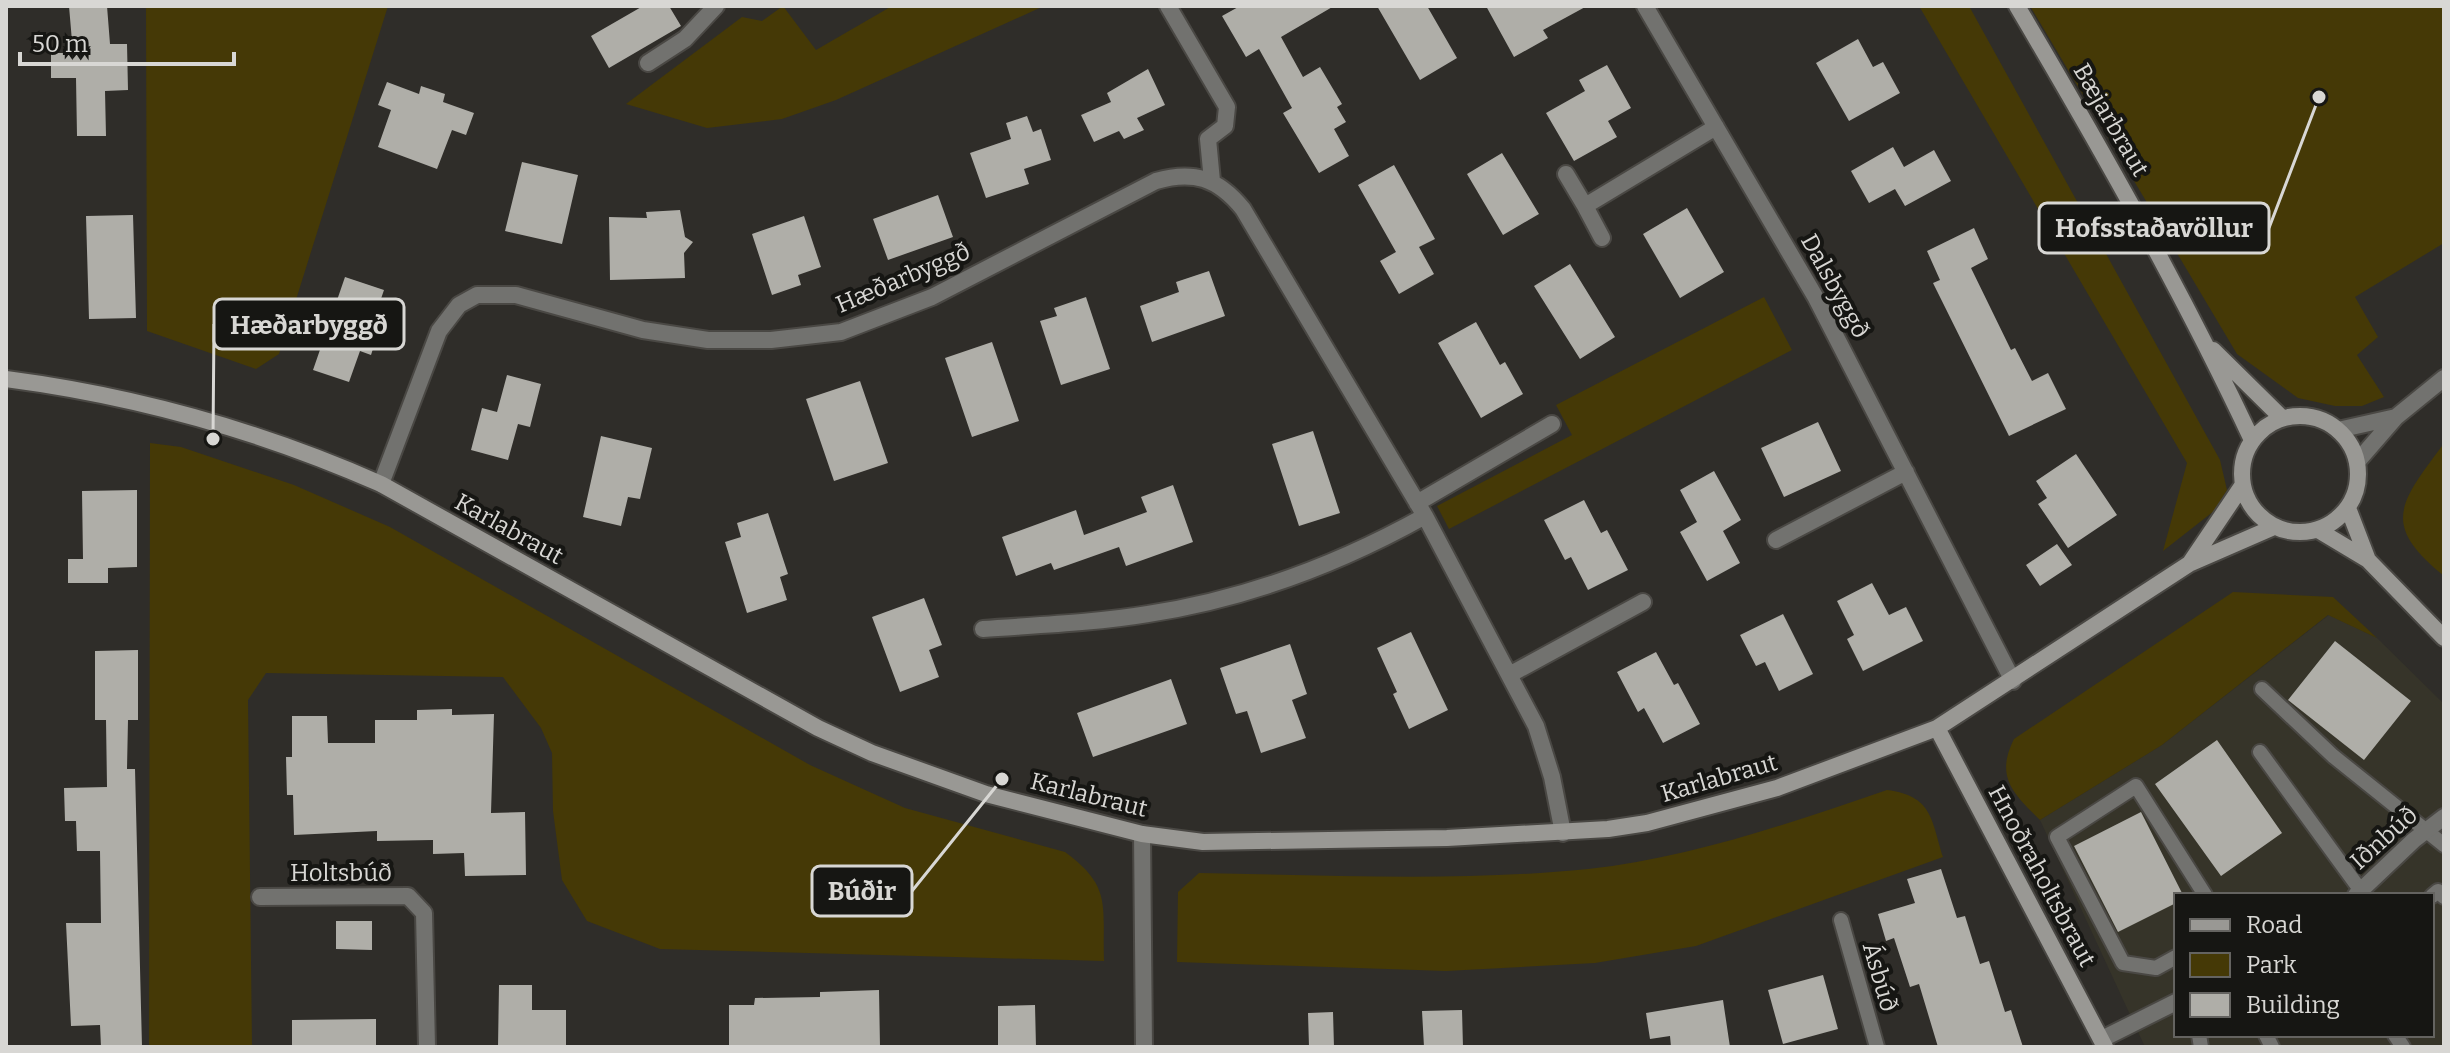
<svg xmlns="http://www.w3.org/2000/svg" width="2450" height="1053" viewBox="0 0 2450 1053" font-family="Bitter,serif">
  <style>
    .built { fill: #363429; fill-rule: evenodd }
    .green { fill: #453906 }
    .building { fill: #afaea8 }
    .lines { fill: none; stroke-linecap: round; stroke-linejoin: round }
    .lane-casing { stroke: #4a4844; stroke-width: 18 }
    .street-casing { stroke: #4a4844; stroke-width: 20 }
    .secondary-casing { stroke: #4a4844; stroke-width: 20 }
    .lane { stroke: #72726f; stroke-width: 14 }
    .street { stroke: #72726f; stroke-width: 16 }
    .secondary { stroke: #999894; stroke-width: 16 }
    .labels { text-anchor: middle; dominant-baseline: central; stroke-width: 8; stroke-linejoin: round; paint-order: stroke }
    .street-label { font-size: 24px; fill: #d8d7d4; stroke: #161613 }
    .leader { fill: none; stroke: #d8d7d4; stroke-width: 3 }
    .callout-dot { fill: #d8d7d4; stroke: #161613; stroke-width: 3 }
    .callout { fill: #161613; stroke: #d8d7d4; stroke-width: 3 }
    .callout-label { font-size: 26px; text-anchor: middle; font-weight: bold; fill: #d8d7d4 }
  </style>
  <rect width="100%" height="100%" fill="#2f2d29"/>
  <path class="built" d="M2329 615 2377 638 2444 704V1047H2145L2040 820 2162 745ZM2176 895H2432V1035H2176Z"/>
  <path class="green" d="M146 6H388L279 354 256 369 147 331Z
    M783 6 816 50 892 6H1044L836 100 782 119 707 128 626 104 742 17 762 21Z
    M1919 6H1969L2220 460 2227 490 2214 511 2163 551 2187 463Z
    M2030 6H2444V243L2355 297 2378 337 2357 355 2384 397 2362 406H2335L2298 398 2237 354Z
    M1764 297 1792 350 1449 529 1437 506 1572 435 1556 405Z
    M150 443 181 447 294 485 390 527 810 765 905 808 1065 852C1113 887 1102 906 1104 961L660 949 587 921 562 880 553 811 552 753 541 728 503 677 266 673 248 700 252 1047H149Z
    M2442 446 2444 448V576C2381 525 2399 504 2442 446Z
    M2233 592 2333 597 2377 638 2328 615 2162 745 2040 820C2013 793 1995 777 2014 739Z
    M1887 790C1932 796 1931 818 1943 857L1696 946 1595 963 1446 971 1177 962 1178 892 1199 873C1328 875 1459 882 1588 869 1690 858 1790 823 1887 790Z"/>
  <path class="building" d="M69 6H107L110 44H127L128 90 105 91 106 136H77L76 78H51V53H73Z
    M643 6H669L681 26 609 68 591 36Z
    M1240 6H1334L1281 37 1303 77 1320 67 1342 104 1337 107 1346 122 1334 129 1349 156 1319 173 1283 113 1292 108 1259 49 1246 57 1222 16Z
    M1377 6H1427L1457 58 1420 80Z
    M1486 6H1587L1543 30 1548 38 1514 57Z
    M1858 39 1873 67 1883 62 1900 93 1849 121 1816 63Z
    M1607 65 1631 108 1608 121 1617 137 1574 161 1546 113 1585 91 1579 80Z
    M1148 69 1165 105 1137 118 1144 130 1124 139 1119 131 1094 142 1081 115 1111 102 1107 93Z
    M387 82 419 94 421 86 445 94 443 102 474 113 466 135 452 130 437 169 378 147 391 110 378 105Z
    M1027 116 1033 132 1041 129 1051 160 1024 169 1029 184 986 198 970 153 1011 139 1006 123Z
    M1893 147 1904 167 1934 150 1951 181 1905 206 1895 189 1869 203 1851 171Z
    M1502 153 1539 214 1503 235 1467 174Z
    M522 162 578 175 562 244 505 231Z
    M1394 165 1435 239 1419 247 1434 274 1399 294 1380 261 1396 252 1358 185Z
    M938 195 953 237 888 260 873 219Z
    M1687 208 1724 272 1680 298 1643 234Z
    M680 210 685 237 693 242 684 253 685 278 610 280 609 217 647 218 646 212Z
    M133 215 136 318 89 319 86 216Z
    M804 216 821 267 798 275 801 285 772 295 752 234Z
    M1974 228 1988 259 1971 268 2011 350 2015 348 2032 381 2048 373 2066 409 2009 436 1933 283 1940 280 1927 251Z
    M1570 264 1615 337 1580 359 1534 286Z
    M1209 271 1225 316 1152 342 1140 306 1179 292 1176 282Z
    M345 277 384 290 371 328 379 330 371 355 360 351 349 382 313 370 322 344 307 340 314 319 321 321 325 307 334 309Z
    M1086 297 1110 369 1061 385 1040 321 1057 316 1054 308Z
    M1476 322 1500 365 1505 362 1523 394 1481 418 1438 343Z
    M992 342 1019 421 972 437 945 358Z
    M507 375 541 384 530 427 518 424 508 460 471 450 482 408 497 412Z
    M860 381 888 463 834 481 806 399Z
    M1818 422 1841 471 1784 497 1761 448Z
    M1313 431 1340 513 1299 526 1272 444Z
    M601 436 652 448 640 499 628 497 621 526 583 517Z
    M2076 454 2117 515 2068 548 2038 504 2047 498 2036 481Z
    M1714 471 1741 520 1723 531 1740 563 1707 581 1680 532 1697 522 1680 490Z
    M1173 485 1193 542 1126 566 1119 547 1054 570 1051 563 1016 576 1002 537 1076 510 1084 535 1147 512 1141 497Z
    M137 490V567L108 568V583H68V559H83L82 491Z
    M1584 500 1601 533 1607 530 1628 570 1588 590 1571 557 1565 560 1544 520Z
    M768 513 788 574 780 577 787 600 747 613 725 542 741 537 737 523Z
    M2057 544 2072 565 2040 586 2026 565Z
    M1872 583 1889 615 1906 607 1923 641 1863 671 1847 639 1854 635 1837 601Z
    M924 598 942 645 929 650 939 677 900 692 872 617Z
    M1783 614 1813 674 1779 691 1765 662 1756 666 1740 635Z
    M1411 632 1448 710 1409 729 1393 694 1397 692 1377 648Z
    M2335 641 2411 701 2364 760 2288 700Z
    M1290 644 1307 694 1292 700 1306 738 1261 753 1247 711 1236 714 1220 668Z
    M138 650V720H128L127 769H135L142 1047H101L100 1025 71 1026 66 923H101L100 851H77L76 821H65L64 788 107 787 106 720H95V651Z
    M1656 652 1674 685 1678 683 1700 724 1663 743 1644 708 1638 712 1617 672Z
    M1171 679 1187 724 1093 757 1077 713Z
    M452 709V715L494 714 491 813 525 812 526 875 465 876 464 853 433 854V840L377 841V831L294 835 293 795H287L286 757H292V716H327L328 743H375V720H417V710Z
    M2217 740 2282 833 2221 876 2155 784Z
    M2141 812 2183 895H2176V903L2118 932 2074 846Z
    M1941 869 1957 918 1965 916 1980 964 1989 961 2005 1012 2011 1010 2023 1047H1938L1919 984 1910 987 1894 938 1886 941 1878 914 1915 903 1907 879Z
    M336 921H372V950L336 949Z
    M1823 975 1838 1029 1783 1044 1768 990Z
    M499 985H532V1010H566V1047H498Z
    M879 990 880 1047H729V1005H754L755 998 820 997V992Z
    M1723 1000 1730 1047H1671L1670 1036 1650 1039 1646 1013Z
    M1035 1005 1036 1047H998V1006Z
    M1462 1010 1463 1047H1424L1422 1011Z
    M1333 1012 1334 1047H1309L1308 1013Z
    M376 1019V1047H292V1020Z"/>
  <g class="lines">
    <defs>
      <path id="lane" d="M2262 689 2333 756 2444 845
        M2260 752 2364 895
        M2432 896 2438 891 2444 897
        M1841 920 1877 1047
        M2176 957 2156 968 2123 963 2057 837 2136 786 2205 895
        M2199 1035 2201 1047
        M2266 1035 2272 1047
        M2395 1035 2403 1047"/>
      <path id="street" d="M1168 6 1227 107 1225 126 1208 139 1212 181
        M1645 6 1816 298 2013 681
        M648 63 685 39 716 6
        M1566 174 1585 206 1716 127
        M1585 206 1602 238
        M2338 430 2396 417
        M2357 462 2396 417 2444 378
        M381 484 439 331 459 305 477 295H516L643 330 708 340H771L841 332 932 297 1156 181C1193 170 1218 178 1243 209L1425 516 1536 726 1552 777 1563 833
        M1417 503 1552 424
        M1776 540 1906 472
        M983 629C1038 625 1094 623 1148 614 1246 599 1339 564 1425 516
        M1509 675 1643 602
        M1142 834 1144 1047
        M2356 895 2414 840 2444 817
        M260 897 408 896 424 913 427 1047
        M2102 1039 2176 1002"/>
      <path id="secondary" d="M2017 6C2101 148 2182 291 2252 440
        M2213 350 2282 418
        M6 379C136 396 261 431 381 484L818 728 872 753 986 794 1142 834 1203 842 1447 838 1608 829 1647 823 1777 788 1937 728 2189 564 2274 527
        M2242 474a58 58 0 1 1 116 0a58 58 0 1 1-116 0Z
        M2348 508 2368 560
        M2318 530 2368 560 2444 638
        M2190 563 2242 486
        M1937 728 2105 1047"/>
    </defs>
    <use href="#lane" class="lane-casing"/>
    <use href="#street" class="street-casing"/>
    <use href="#secondary" class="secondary-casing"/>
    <use href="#lane" class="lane"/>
    <use href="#street" class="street"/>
    <use href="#secondary" class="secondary"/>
  </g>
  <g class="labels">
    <g class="street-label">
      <text transform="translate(2111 120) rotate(60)">Bæjarbraut</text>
      <text transform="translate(903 278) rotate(-23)">Hæðarbyggð</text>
      <text transform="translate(1835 286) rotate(61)">Dalsbyggð</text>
      <text transform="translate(509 529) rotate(29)">Karlabraut</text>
      <text transform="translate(1719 778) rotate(-16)">Karlabraut</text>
      <text transform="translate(1089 795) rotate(14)">Karlabraut</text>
      <text transform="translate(2384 838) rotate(-42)">Iðnbúð</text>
      <text x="341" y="873">Holtsbúð</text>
      <text transform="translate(2042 876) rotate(62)">Hnoðraholtsbraut</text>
      <text transform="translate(1880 977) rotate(74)">Ásbúð</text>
    </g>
  </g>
  <path class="leader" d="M2319 97L2269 228M213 439L214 324M1002 779L912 891"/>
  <g class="callout-dot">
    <circle cx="2319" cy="97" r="8"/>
    <circle cx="213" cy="439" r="8"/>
    <circle cx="1002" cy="779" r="8"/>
  </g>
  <g class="callout">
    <rect x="2039" y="203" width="230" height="50" rx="8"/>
    <rect x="214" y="299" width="190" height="50" rx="8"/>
    <rect x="812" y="866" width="100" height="50" rx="8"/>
  </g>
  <g class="callout-label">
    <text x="2154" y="237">Hofsstaðavöllur</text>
    <text x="309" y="334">Hæðarbyggð</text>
    <text x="862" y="900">Búðir</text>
  </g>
  <rect width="2450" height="1053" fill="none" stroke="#d8d7d4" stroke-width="16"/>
  <rect x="2174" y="893" width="260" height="144" fill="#161613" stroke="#646360" stroke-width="2"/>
  <rect x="2190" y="919" width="40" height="12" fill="#999894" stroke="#646360" stroke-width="2"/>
  <text x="2246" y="933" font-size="24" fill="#d8d7d4">Road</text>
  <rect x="2190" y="953" width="40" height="24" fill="#453906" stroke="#646360" stroke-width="2"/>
  <text x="2246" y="973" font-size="24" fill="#d8d7d4">Park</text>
  <rect x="2190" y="993" width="40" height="24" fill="#afaea8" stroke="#646360" stroke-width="2"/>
  <text x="2246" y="1013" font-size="24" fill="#d8d7d4">Building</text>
  <path d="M20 52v12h214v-12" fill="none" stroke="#d8d7d4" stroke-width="4"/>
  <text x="32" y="52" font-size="24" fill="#d8d7d4" stroke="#161613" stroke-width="6" paint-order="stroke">50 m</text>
</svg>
